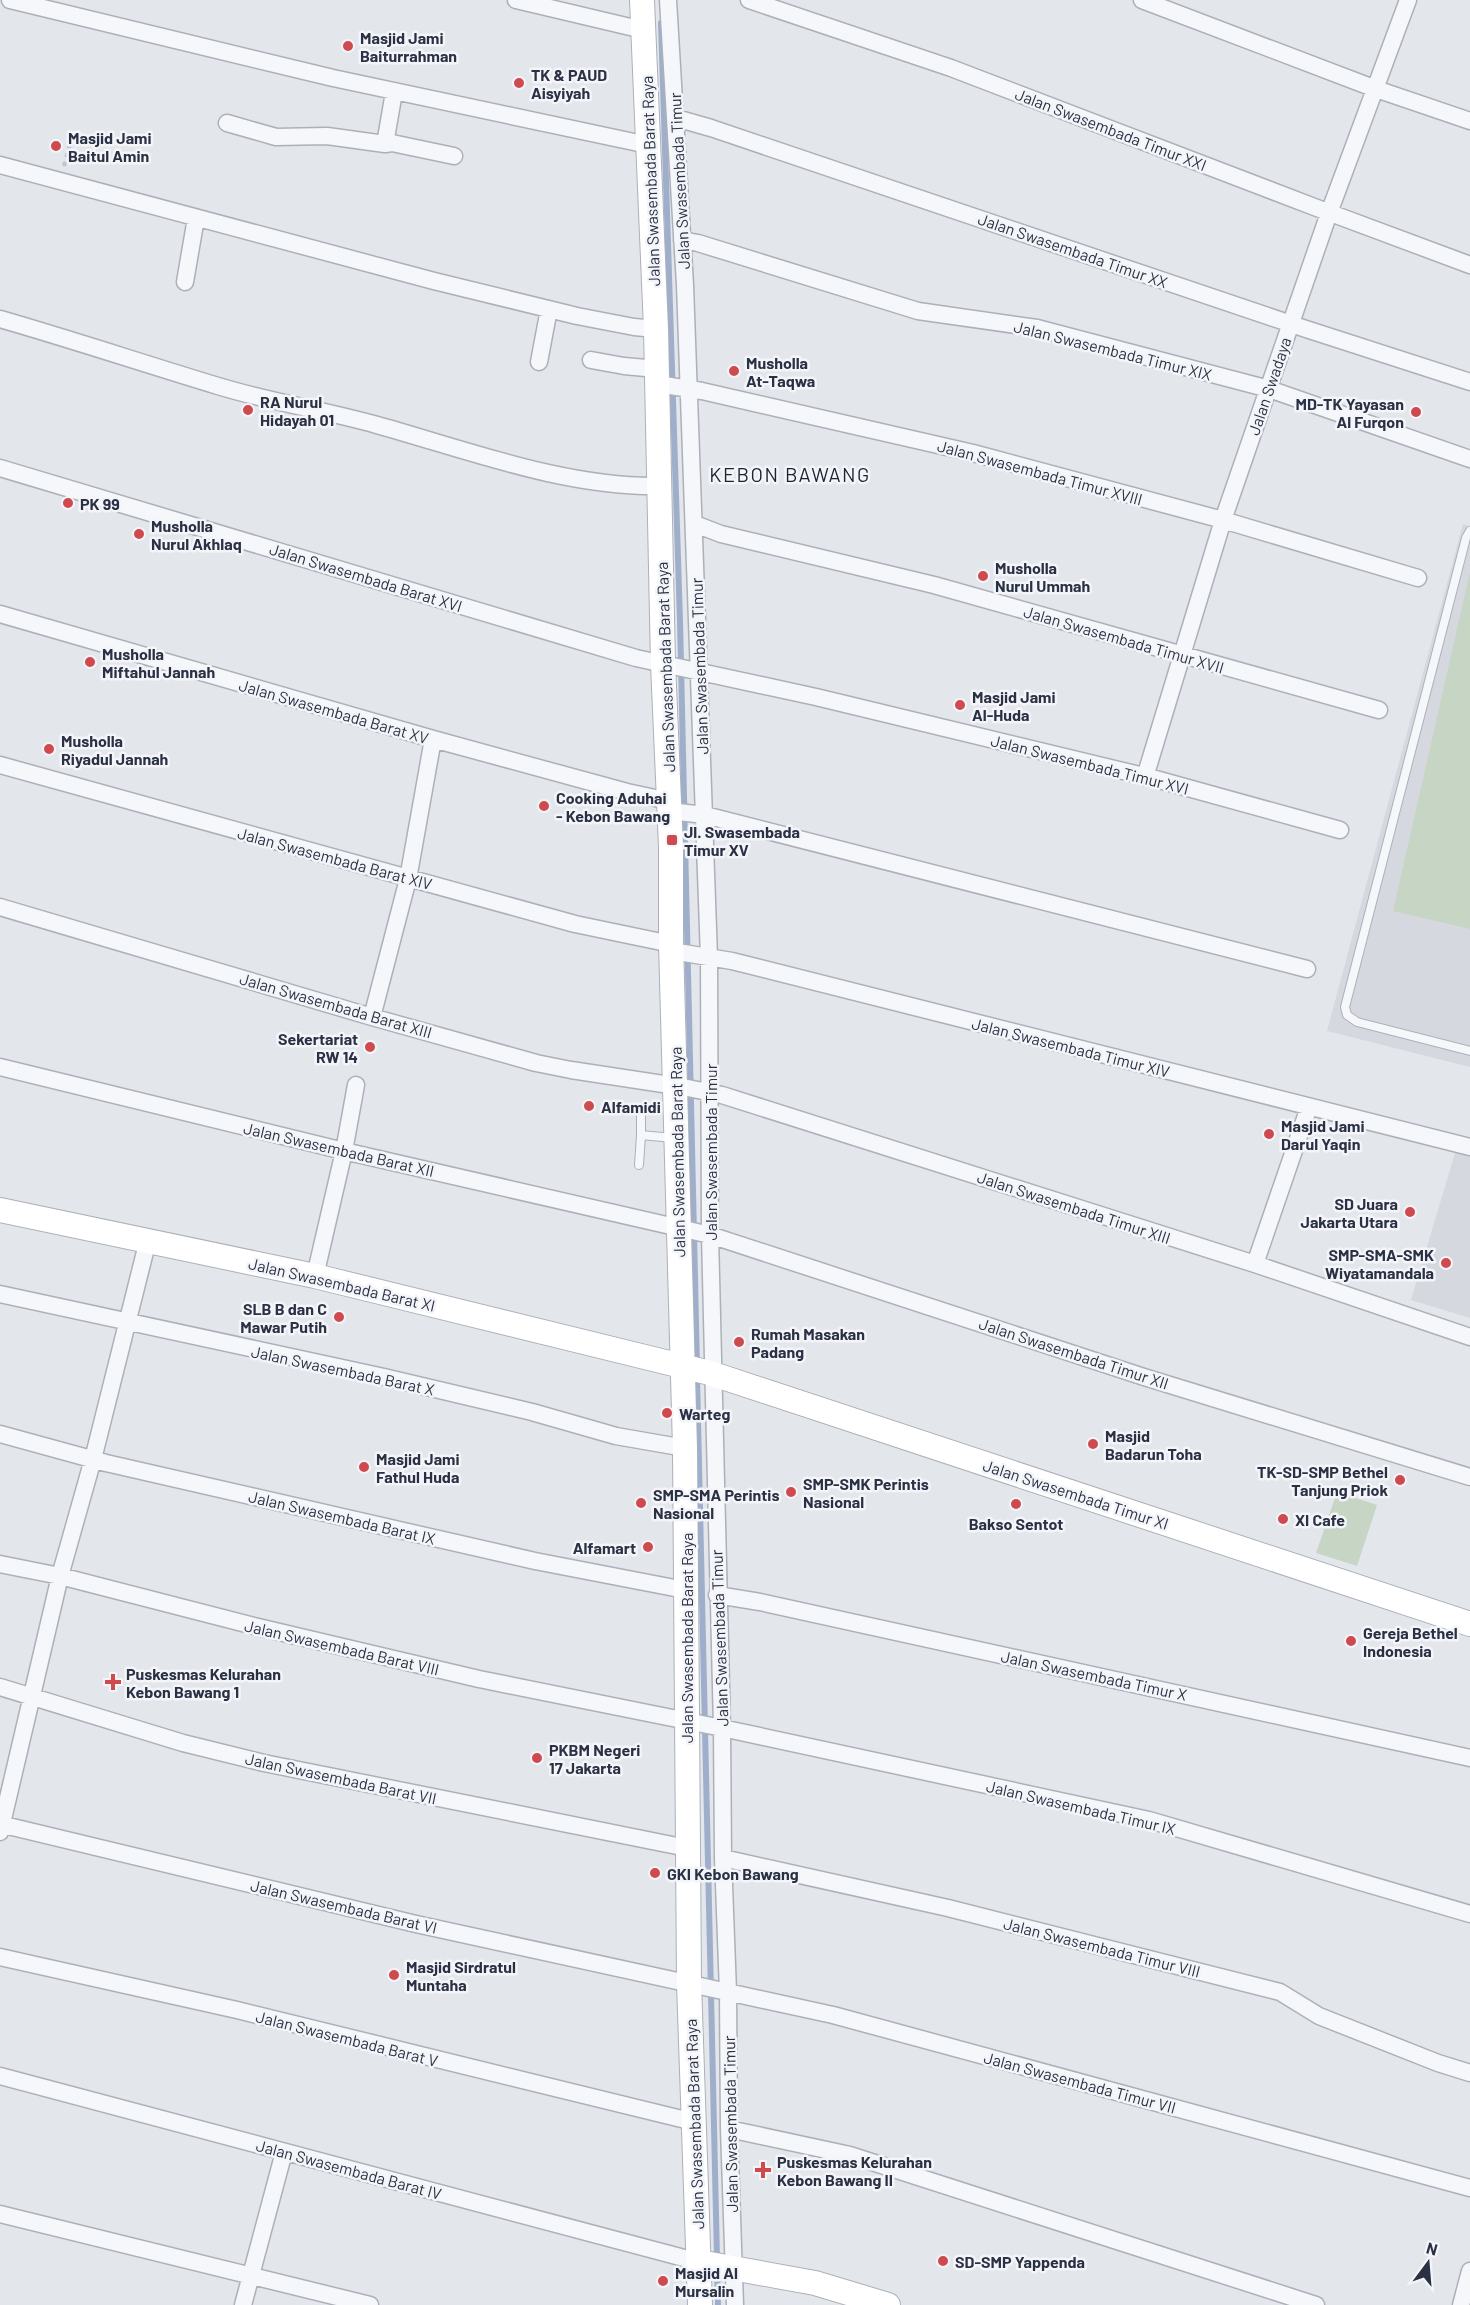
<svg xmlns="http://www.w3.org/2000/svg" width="1470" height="2305" viewBox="0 0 1470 2305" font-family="Barlow,sans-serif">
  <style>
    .built { fill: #d6d8e0 }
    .green { fill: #c7d5c5 }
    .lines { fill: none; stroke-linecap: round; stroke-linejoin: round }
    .stream { stroke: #9fafcb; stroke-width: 6 }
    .lane-casing { stroke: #acb0b9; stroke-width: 10 }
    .street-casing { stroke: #acb0b9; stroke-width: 19 }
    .secondary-casing { stroke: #acb0b9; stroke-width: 26 }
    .path { stroke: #c1c4cb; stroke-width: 4; stroke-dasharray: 4.5 4.5; stroke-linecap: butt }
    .lane { stroke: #f6f7fa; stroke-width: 8 }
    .street { stroke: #f6f7fa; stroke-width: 16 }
    .secondary { stroke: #fff; stroke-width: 24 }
    .poi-dot { fill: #cf4a4f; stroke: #f3f5f9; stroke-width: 2 }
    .labels { text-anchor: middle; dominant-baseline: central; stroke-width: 5; stroke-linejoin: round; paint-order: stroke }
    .poi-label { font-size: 16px; font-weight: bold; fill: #2b3144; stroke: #f3f5f9; text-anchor: start }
    .street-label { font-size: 16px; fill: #2b3144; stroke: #f3f5f9 }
    .quarter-label { font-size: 20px; letter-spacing: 1.5px; fill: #1d2235; stroke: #f3f5f9 }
  </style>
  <rect width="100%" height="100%" fill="#e3e6eb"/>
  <path class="built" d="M1463 524 1470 526V1067L1327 1031Z
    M1458 1143 1470 1147V1318L1411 1300Z"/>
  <path class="green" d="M1470 572V929L1393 911Z
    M1337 1492 1377 1505 1357 1566 1316 1553Z"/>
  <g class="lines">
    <path class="stream" d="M661 23 680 621 697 1366
      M697 1376 717 2259
      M717 2270 718 2305"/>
    <defs>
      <path id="lane" d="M1470 531 1466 538 1345 1007 1347 1015 1357 1022 1470 1051
        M641 1111V1135L673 1138
        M639 1165 641 1135"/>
      <path id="street" d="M10 0 333 78 648 145
        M516 0 643 30
        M668 0 685 285 709 957 710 1235 722 1728 723 1858 728 1992 729 2129 735 2305
        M749 0 951 68 1317 208 1470 265
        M1142 0 1376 89 1470 121
        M394 92 385 144 392 143 454 156
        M676 118 711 128 1306 329 1470 382
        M227 123 276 137 327 136 385 144
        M0 165 434 281 577 316 634 327 656 329
        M682 240 698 243 918 311 1037 328 1269 389 1470 459
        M185 282 196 218
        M0 319C73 340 145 364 218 386 270 402 324 410 377 425 467 450 566 488 661 486
        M591 360 624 366 657 369
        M539 362 549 309
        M658 384 702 391 973 453 1223 520 1418 578
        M0 468 636 658 816 697 1152 778 1340 830
        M695 524 721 534 934 585 1379 710
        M0 614 433 739 627 792 669 801
        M0 765 575 924 671 944
        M1145 777 1223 520 1329 213 1408 0
        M669 811 705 815 1307 969
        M0 907 372 1017 536 1063 571 1070 683 1087 722 1095 1255 1264 1470 1337
        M672 951 732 961 1470 1147
        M372 1017 408 879 433 739
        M0 1067 344 1151 710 1235 1144 1377 1470 1477
        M1255 1264 1309 1107
        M315 1276 344 1151 356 1085
        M0 1294 384 1377 532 1412 616 1436 685 1448
        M0 1434 106 1463 535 1561 685 1590
        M0 1564 60 1576 258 1627 479 1679 722 1728 1149 1820 1470 1914
        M717 1595 760 1602 1470 1758
        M0 1687 183 1743 264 1763 687 1848
        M0 1824 416 1924 833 2015 1470 2188
        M0 1832 60 1576 93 1459 148 1240
        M723 1858 948 1908 1280 1992 1319 2016 1438 2063 1470 2073
        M0 1957 237 2010 694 2122
        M0 2076 699 2262
        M729 2129 850 2155 1316 2305
        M0 2214 370 2305
        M243 2305 284 2152
        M1461 2305 1470 2271"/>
      <path id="secondary" d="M642 0 656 329 663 664 671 847V944L685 1448 689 1983 700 2305
        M0 1210 315 1276 710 1373 1470 1624
        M699 2262 815 2283 888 2305"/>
    </defs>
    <use href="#lane" class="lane-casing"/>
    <use href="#street" class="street-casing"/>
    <use href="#secondary" class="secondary-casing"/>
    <path class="path" d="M64 166 73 133"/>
    <use href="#lane" class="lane"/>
    <use href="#street" class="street"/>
    <use href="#secondary" class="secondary"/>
  </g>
  <g class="poi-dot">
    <circle cx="348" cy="46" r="6"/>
    <circle cx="519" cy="83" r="6"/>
    <circle cx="56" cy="146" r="6"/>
    <circle cx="734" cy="371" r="6"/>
    <circle cx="248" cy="410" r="6"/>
    <circle cx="1416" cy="412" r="6"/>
    <circle cx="68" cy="503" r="6"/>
    <circle cx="139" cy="534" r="6"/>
    <circle cx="983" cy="576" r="6"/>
    <circle cx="90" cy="662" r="6"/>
    <circle cx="960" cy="705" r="6"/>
    <circle cx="49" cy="749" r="6"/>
    <circle cx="544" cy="806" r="6"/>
    <rect x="666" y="834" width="12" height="12" rx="3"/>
    <circle cx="370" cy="1047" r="6"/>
    <circle cx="589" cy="1106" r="6"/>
    <circle cx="1269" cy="1134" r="6"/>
    <circle cx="1410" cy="1212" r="6"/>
    <circle cx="1446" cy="1263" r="6"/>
    <circle cx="339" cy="1317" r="6"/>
    <circle cx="739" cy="1342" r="6"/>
    <circle cx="667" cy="1413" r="6"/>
    <circle cx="1093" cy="1444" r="6"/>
    <circle cx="364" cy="1467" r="6"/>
    <circle cx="1400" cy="1480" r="6"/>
    <circle cx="791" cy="1492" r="6"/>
    <circle cx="641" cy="1503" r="6"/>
    <circle cx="1016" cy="1504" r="6"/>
    <circle cx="1283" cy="1519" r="6"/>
    <circle cx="648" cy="1547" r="6"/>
    <circle cx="1351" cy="1641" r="6"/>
    <path d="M110 1673h6v6h6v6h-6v6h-6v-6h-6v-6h6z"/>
    <circle cx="537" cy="1758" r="6"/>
    <circle cx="655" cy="1873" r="6"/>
    <circle cx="394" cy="1975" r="6"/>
    <path d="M760 2161h6v6h6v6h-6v6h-6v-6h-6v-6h6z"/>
    <circle cx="943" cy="2261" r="6"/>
    <circle cx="663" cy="2281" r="6"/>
  </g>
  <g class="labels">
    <g class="poi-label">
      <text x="360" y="37">Masjid Jami<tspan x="360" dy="18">Baiturrahman</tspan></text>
      <text x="531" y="74">TK &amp; PAUD<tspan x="531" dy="18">Aisyiyah</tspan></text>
      <text x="68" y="137">Masjid Jami<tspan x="68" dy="18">Baitul Amin</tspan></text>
      <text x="746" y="362">Musholla<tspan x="746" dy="18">At-Taqwa</tspan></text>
      <text x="260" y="401">RA Nurul<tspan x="260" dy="18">Hidayah 01</tspan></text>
      <text x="1404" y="403" text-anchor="end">MD-TK Yayasan<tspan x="1404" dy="18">Al Furqon</tspan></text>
      <text x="80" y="503">PK 99</text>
      <text x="151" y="525">Musholla<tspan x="151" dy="18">Nurul Akhlaq</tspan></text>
      <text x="995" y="567">Musholla<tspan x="995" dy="18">Nurul Ummah</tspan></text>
      <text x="102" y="653">Musholla<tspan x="102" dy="18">Miftahul Jannah</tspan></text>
      <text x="972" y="696">Masjid Jami<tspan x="972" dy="18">Al-Huda</tspan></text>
      <text x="61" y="740">Musholla<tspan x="61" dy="18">Riyadul Jannah</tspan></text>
      <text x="556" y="797">Cooking Aduhai<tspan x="556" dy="18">- Kebon Bawang</tspan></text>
      <text x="684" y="831">Jl. Swasembada<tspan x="684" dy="18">Timur XV</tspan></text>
      <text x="358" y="1038" text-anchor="end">Sekertariat<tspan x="358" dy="18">RW 14</tspan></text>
      <text x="601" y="1106">Alfamidi</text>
      <text x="1281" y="1125">Masjid Jami<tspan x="1281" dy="18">Darul Yaqin</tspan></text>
      <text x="1398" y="1203" text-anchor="end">SD Juara<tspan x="1398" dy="18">Jakarta Utara</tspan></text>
      <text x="1434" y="1254" text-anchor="end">SMP-SMA-SMK<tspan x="1434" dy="18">Wiyatamandala</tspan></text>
      <text x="327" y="1308" text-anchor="end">SLB B dan C<tspan x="327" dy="18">Mawar Putih</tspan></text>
      <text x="751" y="1333">Rumah Masakan<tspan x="751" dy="18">Padang</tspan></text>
      <text x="679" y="1413">Warteg</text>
      <text x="1105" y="1435">Masjid<tspan x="1105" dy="18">Badarun Toha</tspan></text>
      <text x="376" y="1458">Masjid Jami<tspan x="376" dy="18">Fathul Huda</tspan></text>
      <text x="1388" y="1471" text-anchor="end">TK-SD-SMP Bethel<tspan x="1388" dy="18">Tanjung Priok</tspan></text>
      <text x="803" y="1483">SMP-SMK Perintis<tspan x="803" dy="18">Nasional</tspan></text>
      <text x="653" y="1494">SMP-SMA Perintis<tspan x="653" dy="18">Nasional</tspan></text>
      <text x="1295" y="1519">XI Cafe</text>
      <text x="1016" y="1523" text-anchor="middle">Bakso Sentot</text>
      <text x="636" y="1547" text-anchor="end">Alfamart</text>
      <text x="1363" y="1632">Gereja Bethel<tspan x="1363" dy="18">Indonesia</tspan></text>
      <text x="126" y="1673">Puskesmas Kelurahan<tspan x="126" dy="18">Kebon Bawang 1</tspan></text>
      <text x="549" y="1749">PKBM Negeri<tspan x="549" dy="18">17 Jakarta</tspan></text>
      <text x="667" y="1873">GKI Kebon Bawang</text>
      <text x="406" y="1966">Masjid Sirdratul<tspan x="406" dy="18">Muntaha</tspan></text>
      <text x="777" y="2161">Puskesmas Kelurahan<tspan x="777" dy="18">Kebon Bawang II</tspan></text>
      <text x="955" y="2261">SD-SMP Yappenda</text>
      <text x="675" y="2272">Masjid Al<tspan x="675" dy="18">Mursalin</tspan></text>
    </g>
    <g class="street-label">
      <text transform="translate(1111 129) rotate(21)">Jalan Swasembada Timur XXI</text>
      <text transform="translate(650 181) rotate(-92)">Jalan Swasembada Barat Raya</text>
      <text transform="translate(679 181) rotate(-93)">Jalan Swasembada Timur</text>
      <text transform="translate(1073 250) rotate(19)">Jalan Swasembada Timur XX</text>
      <text transform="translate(1113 350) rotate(14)">Jalan Swasembada Timur XIX</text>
      <text transform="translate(1269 386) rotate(-71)">Jalan Swadaya</text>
      <text transform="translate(1040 472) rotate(15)">Jalan Swasembada Timur XVIII</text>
      <text transform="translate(366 577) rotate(17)">Jalan Swasembada Barat XVI</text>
      <text transform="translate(1124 639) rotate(16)">Jalan Swasembada Timur XVII</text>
      <text transform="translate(699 666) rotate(-92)">Jalan Swasembada Timur</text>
      <text transform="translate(665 667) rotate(-92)">Jalan Swasembada Barat Raya</text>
      <text transform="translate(334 711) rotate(16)">Jalan Swasembada Barat XV</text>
      <text transform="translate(1090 764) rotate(14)">Jalan Swasembada Timur XVI</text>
      <text transform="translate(335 858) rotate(15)">Jalan Swasembada Barat XIV</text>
      <text transform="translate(336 1005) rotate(16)">Jalan Swasembada Barat XIII</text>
      <text transform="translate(1071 1047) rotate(14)">Jalan Swasembada Timur XIV</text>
      <text transform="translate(339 1149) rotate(13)">Jalan Swasembada Barat XII</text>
      <text transform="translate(677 1152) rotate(-91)">Jalan Swasembada Barat Raya</text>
      <text transform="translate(710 1152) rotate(-90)">Jalan Swasembada Timur</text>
      <text transform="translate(1074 1207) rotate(18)">Jalan Swasembada Timur XIII</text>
      <text transform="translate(342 1284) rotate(13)">Jalan Swasembada Barat XI</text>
      <text transform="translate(1074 1353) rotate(18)">Jalan Swasembada Timur XII</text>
      <text transform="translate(343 1370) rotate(12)">Jalan Swasembada Barat X</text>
      <text transform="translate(1076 1494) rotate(18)">Jalan Swasembada Timur XI</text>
      <text transform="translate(342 1517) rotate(13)">Jalan Swasembada Barat IX</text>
      <text transform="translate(686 1638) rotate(-90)">Jalan Swasembada Barat Raya</text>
      <text transform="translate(719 1638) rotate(-92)">Jalan Swasembada Timur</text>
      <text transform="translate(342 1647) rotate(13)">Jalan Swasembada Barat VIII</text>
      <text transform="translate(1094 1675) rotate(12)">Jalan Swasembada Timur X</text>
      <text transform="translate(341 1778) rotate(12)">Jalan Swasembada Barat VII</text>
      <text transform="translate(1081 1807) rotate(13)">Jalan Swasembada Timur IX</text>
      <text transform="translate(344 1906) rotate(13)">Jalan Swasembada Barat VI</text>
      <text transform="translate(1102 1947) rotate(14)">Jalan Swasembada Timur VIII</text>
      <text transform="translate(347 2038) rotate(14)">Jalan Swasembada Barat V</text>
      <text transform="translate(1080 2082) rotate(15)">Jalan Swasembada Timur VII</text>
      <text transform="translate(694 2124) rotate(-92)">Jalan Swasembada Barat Raya</text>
      <text transform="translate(730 2124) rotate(-91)">Jalan Swasembada Timur</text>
      <text transform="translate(349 2169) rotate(15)">Jalan Swasembada Barat IV</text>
    </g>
    <g class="quarter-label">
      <text x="790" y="474">KEBON BAWANG</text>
    </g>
  </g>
  <g transform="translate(1428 2263) rotate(16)" stroke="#f3f5f9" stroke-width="4.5" paint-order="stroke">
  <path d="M0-4.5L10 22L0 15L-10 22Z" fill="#2b3144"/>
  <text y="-9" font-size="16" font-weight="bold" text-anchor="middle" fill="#2b3144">N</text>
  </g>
</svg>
